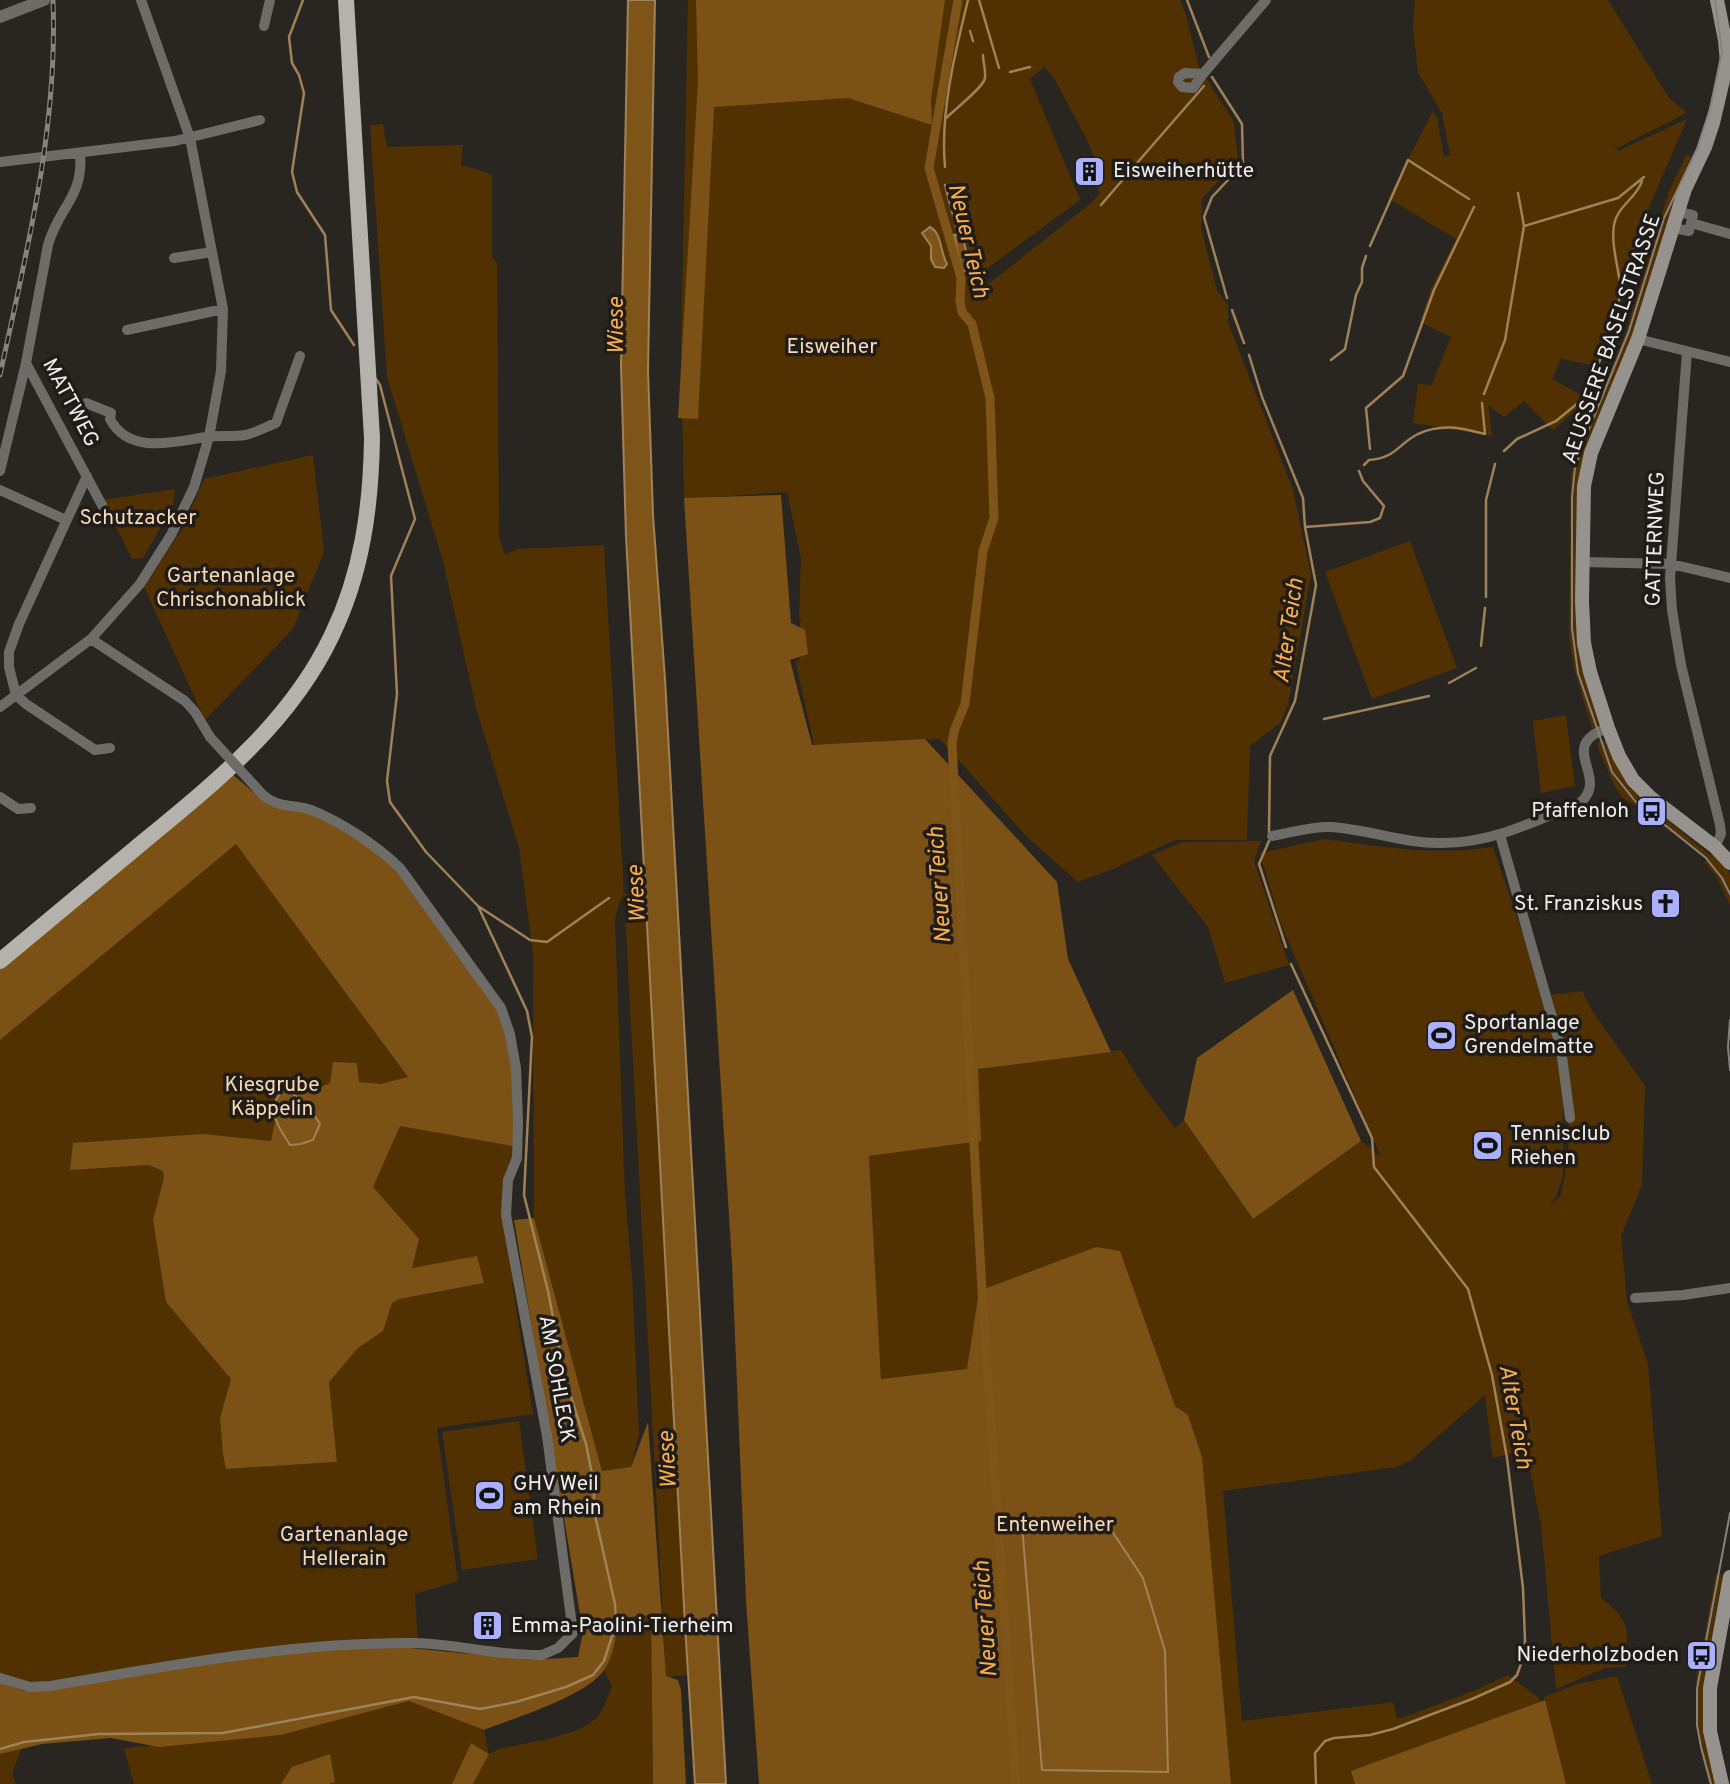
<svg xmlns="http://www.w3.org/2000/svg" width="1730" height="1784" viewBox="0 0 1730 1784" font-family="Overpass,sans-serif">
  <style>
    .green { fill: #513101; fill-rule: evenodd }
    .forest { fill: #7b5116 }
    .water { fill: #7e5419; stroke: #a08258; stroke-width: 2 }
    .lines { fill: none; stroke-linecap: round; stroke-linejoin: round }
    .stream { stroke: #a08258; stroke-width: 2.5 }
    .canal { stroke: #7e5419; stroke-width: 9 }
    .minor { stroke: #6d6c69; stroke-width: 10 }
    .tertiary { stroke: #6d6c69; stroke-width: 12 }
    .secondary { stroke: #96938f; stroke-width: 14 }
    .primary { stroke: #b5b1ad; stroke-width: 16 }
    .tram { stroke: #85827f; stroke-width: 2 }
    .rail-casing { stroke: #85827f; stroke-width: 5 }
    .rail { stroke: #201c19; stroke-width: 2.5; stroke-dasharray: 8; stroke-linecap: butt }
    .minor-bridge { stroke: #6d6c69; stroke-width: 10 }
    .labels { text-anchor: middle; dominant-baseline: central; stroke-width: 7; stroke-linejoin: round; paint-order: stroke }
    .poi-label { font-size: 21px; fill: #f1eeec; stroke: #201c19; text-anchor: start }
    .street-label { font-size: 21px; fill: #f1eeec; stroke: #201c19 }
    .park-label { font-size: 21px; fill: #f9dab7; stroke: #201c19 }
    .water-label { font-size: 23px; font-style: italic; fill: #fbaf4b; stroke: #201c19 }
  </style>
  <rect width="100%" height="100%" fill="#292622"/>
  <path class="green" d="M688 0H1180L1186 15 1199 67 1234 122 1238 160 1202 199 1201 228 1217 290 1228 305V322L1293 490 1311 574 1288 705 1280 723 1250 746 1247 840H1175L1115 868 1078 882 1026 836 940 739 818 746 814 744 797 669 796 661 800 660 798 636 801 619H799L801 558 787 492 684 499 681 357ZM1044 67 1053 76 1087 140 1103 177 1096 185 1100 193 1091 203 976 294 973 279 1080 200 1030 79Z
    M1415 0H1608L1669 98 1687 113 1617 148 1613 142 1618 151 1687 119 1649 207 1598 366 1561 359 1552 379 1588 399 1553 430 1524 401 1504 417 1488 405 1492 436 1413 423 1418 383 1431 386 1451 337 1420 322 1431 289 1456 239 1388 198 1433 111 1437 117 1444 157 1450 155 1442 113 1418 72 1413 29Z
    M383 124 387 147 463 145 461 165 486 172 492 176V258L497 262 499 537 505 555 518 549 604 545 624 894 647 893 689 1675 666 1677 624 895 619 903 615 920 625 1196 632 1275 639 1434 631 1467 602 1471 534 1218 533 953 519 848 476 708 443 561 387 377 370 125Z
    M1687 154 1691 157 1634 340 1592 440 1578 595 1601 726 1595 729 1592 728 1574 669 1569 636 1571 474 1579 446 1624 338 1669 191Z
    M313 455 324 552 293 629 205 720 144 587 181 531 204 479Z
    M175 489 173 506 143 558 132 559 103 500Z
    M1410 541 1457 668 1372 699 1325 572Z
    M1566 715 1575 786 1541 793 1533 721Z
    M1598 741H1607L1645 802 1710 855 1713 852 1730 873V905L1715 874 1704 862 1707 859 1640 808 1623 798 1615 787 1598 748Z
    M231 824 518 1147 508 1180 514 1282H512L533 1414 437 1428 458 1581 415 1594 418 1643 51 1686 0 1678V1017ZM338 1370 329 1382 337 1462 227 1469Z
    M1325 839C1382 847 1435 856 1493 847L1544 996 1582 991 1591 1009 1645 1086 1642 1185 1621 1236 1627 1301 1648 1364 1662 1536 1599 1556 1601 1598C1633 1623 1627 1629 1626 1667L1605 1668 1556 1689 1541 1525 1526 1450 1493 1458 1485 1395 1411 1460 1396 1467 1223 1491 1242 1721 1393 1702 1397 1718H1402L1478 1689 1508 1675 1539 1698 1559 1758 1544 1697 1578 1684 1617 1676 1652 1784H1012L881 1378 869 1156 972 1142 978 1069 1121 1050 1144 1087 1175 1128 1184 1120 1253 1219 1361 1141 1381 1157 1281 924 1260 853ZM1563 1074C1570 1119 1572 1153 1560 1197L1550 1204 1556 1197 1563 1176Z
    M1261 841 1254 861 1289 965 1225 983 1208 927 1152 855 1183 842Z
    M519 1421 538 1559 462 1570 442 1432Z
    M1716 1574 1725 1575 1723 1589H1720L1706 1667 1708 1668 1719 1784H1709C1697 1744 1694 1708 1697 1666H1699Z
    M651 1615 653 1784H471L488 1755 471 1743 452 1784H134L124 1748 281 1735 410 1701 484 1730 489 1754 499 1749C523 1743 583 1736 598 1716 605 1707 608 1696 612 1686L604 1671 615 1643 619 1618Z
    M24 1742 12 1774 16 1784H0V1749Z"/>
  <path class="forest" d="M696 0H945L931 100 932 125 848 98 714 107 698 419 678 418 698 81Z
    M781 495 791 623 805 630 808 654 790 660 812 745 925 739 1057 882 1068 959 1111 1052 978 1069 981 1141 869 1156 881 1379 967 1369 979 1291 1096 1247 1120 1251 1175 1406 1188 1415 1202 1457 1231 1784H759L746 1601 732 1263 684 498Z
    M231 773 260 798 302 808 382 851 492 993 510 1034 518 1147 400 1126 373 1187 419 1239 412 1268 477 1256 484 1283 399 1299 392 1303 383 1331 358 1348 329 1382 337 1462 226 1469 223 1454 220 1418 231 1379 166 1302 153 1220 164 1178 163 1171 149 1165 70 1170 73 1143 203 1134 271 1141 275 1122 290 1144 309 1107 290 1092 310 1079 320 1087 330 1083 333 1062 357 1063 359 1082 381 1084 408 1077 236 844 0 1040V969Z
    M1293 990 1361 1141 1253 1219 1184 1120 1197 1058Z
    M534 1218 602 1471 631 1467 648 1422 666 1676 678 1680 681 1690 686 1784H653L651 1615 619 1618C616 1635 614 1656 604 1670 587 1696 514 1718 484 1730L409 1701 281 1735 159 1747 111 1738 42 1744 0 1754V1682L24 1691 210 1659 314 1648 401 1647 530 1660 578 1657 583 1632 514 1220Z
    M1545 1700 1566 1784H1355L1351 1771Z
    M471 1743 489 1754 473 1784H452Z
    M330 1754 335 1782 329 1784H281L292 1767Z"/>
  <path class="water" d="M628 0H655L648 370 653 515 665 679 726 1784H695L685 1625 626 537 621 365Z
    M930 227C942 233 940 252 947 264L944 268 935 267 931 259V246L922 233Z
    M962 233 970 269 962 272 954 235Z
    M283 1090H288L309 1107 320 1124 313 1140 301 1144 290 1145C278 1125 264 1110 283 1090Z
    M1104 1519 1143 1578 1165 1651 1168 1772 1042 1770 1022 1525Z"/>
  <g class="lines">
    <path class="stream" d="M303 0 289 37 292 63 299 75 304 93 292 172 297 192 325 235 331 310 354 345
      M979 0 999 68
      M1187 0 1209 57
      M970 31 973 41
      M1010 72 1030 67
      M1212 77 1242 124 1243 164 1212 197 1204 217 1227 298
      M946 118C954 110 984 87 985 78 986 71 983 62 983 55
      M1137 163 1204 86
      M945 167C940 112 955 53 968 0
      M945 185 958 234
      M1518 193 1524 226
      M1101 205 1132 169
      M1370 246 1408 160 1469 199
      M960 277 962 272
      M1232 310 1244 343
      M1249 355 1262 397 1303 498 1305 527 1316 585 1295 701 1270 756 1269 832
      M1331 360 1345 349 1356 295 1362 282V268L1366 256
      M1595 372C1607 343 1621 316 1620 284 1618 265 1611 245 1614 225 1617 206 1637 198 1642 181
      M376 379 380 385 415 519 391 576 397 694 387 781 390 802 426 852 478 906 530 940 547 942 609 898
      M1484 394 1505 340 1524 226 1618 198 1644 177
      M1370 449 1366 408 1403 376 1434 290 1474 207
      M1504 451 1517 439 1556 421 1584 398
      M1364 465 1369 460C1396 458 1398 444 1418 434 1442 423 1461 428 1485 434L1482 403
      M1305 527 1370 522 1380 518 1384 506 1363 481 1359 471
      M1486 597V500L1495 464
      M1481 646 1485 608
      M1449 683 1476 668
      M1324 719 1429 696
      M1269 841 1259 864 1286 947
      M478 906 527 1011 532 1037 524 1195 548 1291 564 1375 586 1444 594 1485V1511L615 1604 616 1624 627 1627 653 1624
      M1291 964 1372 1138 1374 1167 1468 1289 1492 1375 1507 1458 1523 1588 1525 1641 1523 1658 1517 1675 1510 1682 1472 1699 1393 1729 1370 1735 1334 1738 1325 1741 1315 1753 1316 1784
      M0 1749 24 1742 99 1734 223 1733 414 1697 480 1709 516 1702 566 1687 593 1675 604 1661 616 1624"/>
    <path class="canal" d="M958 0 929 168 961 278 960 301 962 312 972 324 990 398 994 518 983 551 965 704 954 731 952 744 982 1290 1016 1784"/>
    <path class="minor" d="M264 26 270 0
      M1203 74 1185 73 1179 77 1178 82 1182 87 1193 88 1203 74 1266 0
      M0 162 175 141 260 120
      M1691 223 1730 234
      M1673 228 1689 231 1693 215 1678 212
      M174 258 212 252
      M127 330 223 309
      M1638 339 1730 362
      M1687 352 1670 578 1672 610 1681 665 1720 825 1721 834 1715 847
      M26 363 103 507
      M86 403 111 413 110 419C129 455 174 442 206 437 219 435 232 437 245 435 255 433 266 427 276 423L300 356
      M0 471 26 363 48 245C59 206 84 197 80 153
      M87 476 19 624 9 652V667L16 695 26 704 95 750 110 748
      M0 490 66 520
      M1582 562 1671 564 1730 578
      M91 639 185 701 195 712 210 737
      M0 707 91 639 140 584 171 535 194 487 209 437 221 371 223 309 190 138 141 0
      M0 797 18 809 31 808
      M1500 835 1561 1049 1570 1118
      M1272 836C1290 833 1312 826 1330 827 1368 829 1404 844 1442 843 1492 843 1536 821 1581 802 1610 776 1555 746 1608 728
      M1635 1298 1683 1295 1730 1288
      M0 1678 30 1687 51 1686C171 1665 293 1642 415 1643 457 1644 499 1656 542 1655L558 1648 573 1633 547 1436 506 1215 508 1180 517 1158 518 1121 516 1068 510 1034 501 1008 400 868C377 846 343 823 314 811 294 803 281 810 263 795"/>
    <path class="tertiary" d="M0 17 44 0"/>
    <path class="secondary" d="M1717 0 1725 40 1727 63 1713 123 1705 147 1685 189 1638 339 1591 453 1584 486 1582 601 1584 643 1590 672 1608 728 1619 756 1633 780 1650 797 1715 847 1730 863
      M1722 1784 1710 1731V1688L1730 1577"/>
    <path class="primary" d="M0 961C48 921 96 881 143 842 216 782 291 722 332 635 362 573 371 507 372 438L346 0"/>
    <path class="tram" d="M1715 0 1722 52 1710 109 1697 149 1664 218 1629 331 1584 441 1575 468 1572 497V628L1578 673 1612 772 1635 801 1706 858 1722 878 1730 894
      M1730 1020 1728 1047 1730 1070
      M1711 1784 1701 1747 1697 1725V1689L1730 1513"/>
    <defs>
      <path id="rail" d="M0 375C27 250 58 128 53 0"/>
    </defs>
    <use href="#rail" class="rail-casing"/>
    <use href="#rail" class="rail"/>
    <path class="minor-bridge" d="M210 737 263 795"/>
  </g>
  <defs>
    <symbol id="building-square" viewBox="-11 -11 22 22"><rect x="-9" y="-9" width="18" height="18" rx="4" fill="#aab0fb" stroke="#201c19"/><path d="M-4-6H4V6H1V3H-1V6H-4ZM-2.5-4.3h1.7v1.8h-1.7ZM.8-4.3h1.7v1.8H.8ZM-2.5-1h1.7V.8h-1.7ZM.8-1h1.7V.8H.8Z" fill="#111"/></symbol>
    <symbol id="bus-square" viewBox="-11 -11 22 22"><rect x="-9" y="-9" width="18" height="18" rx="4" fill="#aab0fb" stroke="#201c19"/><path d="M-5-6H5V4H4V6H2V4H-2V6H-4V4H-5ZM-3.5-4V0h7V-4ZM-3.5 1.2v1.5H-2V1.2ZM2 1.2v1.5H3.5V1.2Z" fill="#111"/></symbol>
    <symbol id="church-square" viewBox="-11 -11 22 22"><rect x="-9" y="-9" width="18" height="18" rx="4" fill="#aab0fb" stroke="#201c19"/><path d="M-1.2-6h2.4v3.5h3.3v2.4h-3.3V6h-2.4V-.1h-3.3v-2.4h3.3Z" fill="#111"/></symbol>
    <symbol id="stadium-square" viewBox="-11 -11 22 22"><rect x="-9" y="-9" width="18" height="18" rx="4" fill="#aab0fb" stroke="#201c19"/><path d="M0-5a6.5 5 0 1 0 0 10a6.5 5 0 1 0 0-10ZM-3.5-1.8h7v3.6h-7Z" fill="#111"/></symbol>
  </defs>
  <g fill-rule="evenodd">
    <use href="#building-square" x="1072" y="154" width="35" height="35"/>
    <use href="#bus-square" x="1634" y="794" width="35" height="35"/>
    <use href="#church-square" x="1648" y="886" width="35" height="35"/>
    <use href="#stadium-square" x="1424" y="1018" width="35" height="35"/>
    <use href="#stadium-square" x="1470" y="1128" width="35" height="35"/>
    <use href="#stadium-square" x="472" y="1478" width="35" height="35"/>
    <use href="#building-square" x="470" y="1608" width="35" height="35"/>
    <use href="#bus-square" x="1684" y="1638" width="35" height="35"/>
  </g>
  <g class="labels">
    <g class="poi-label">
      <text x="1113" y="171">Eisweiherhütte</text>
      <text x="1629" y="811" text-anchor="end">Pfaffenloh</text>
      <text x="1643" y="904" text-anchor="end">St. Franziskus</text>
      <text x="1464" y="1023">Sportanlage<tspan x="1464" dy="24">Grendelmatte</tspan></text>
      <text x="1510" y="1134">Tennisclub<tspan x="1510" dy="24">Riehen</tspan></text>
      <text x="513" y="1484">GHV Weil<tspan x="513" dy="24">am Rhein</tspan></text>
      <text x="511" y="1626">Emma-Paolini-Tierheim</text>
      <text x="1679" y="1655" text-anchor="end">Niederholzboden</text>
    </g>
    <g class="street-label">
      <text transform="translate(1612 339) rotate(-71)">AEUSSERE BASELSTRASSE</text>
      <text transform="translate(70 403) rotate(62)">MATTWEG</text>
      <text transform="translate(1656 539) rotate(-88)">GATTERNWEG</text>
      <text transform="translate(556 1379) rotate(80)">AM SOHLECK</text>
    </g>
    <g class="park-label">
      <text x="832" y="347">Eisweiher</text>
      <text x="138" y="518">Schutzacker</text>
      <text x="231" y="576">Gartenanlage<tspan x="231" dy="24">Chrischonablick</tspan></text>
      <text x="272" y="1085">Kiesgrube<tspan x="272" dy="24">Käppelin</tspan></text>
      <text x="1055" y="1525">Entenweiher</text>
      <text x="344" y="1535">Gartenanlage<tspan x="344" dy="24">Hellerain</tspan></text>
    </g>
    <g class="water-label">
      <text transform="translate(967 241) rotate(77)">Neuer Teich</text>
      <text transform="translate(617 326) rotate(-90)">Wiese</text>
      <text transform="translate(1290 631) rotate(-82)">Alter Teich</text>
      <text transform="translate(941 885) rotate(-94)">Neuer Teich</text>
      <text transform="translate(638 894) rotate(-93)">Wiese</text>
      <text transform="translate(1514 1417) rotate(80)">Alter Teich</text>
      <text transform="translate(669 1460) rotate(-93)">Wiese</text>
      <text transform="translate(987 1619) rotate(-94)">Neuer Teich</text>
    </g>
  </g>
</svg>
